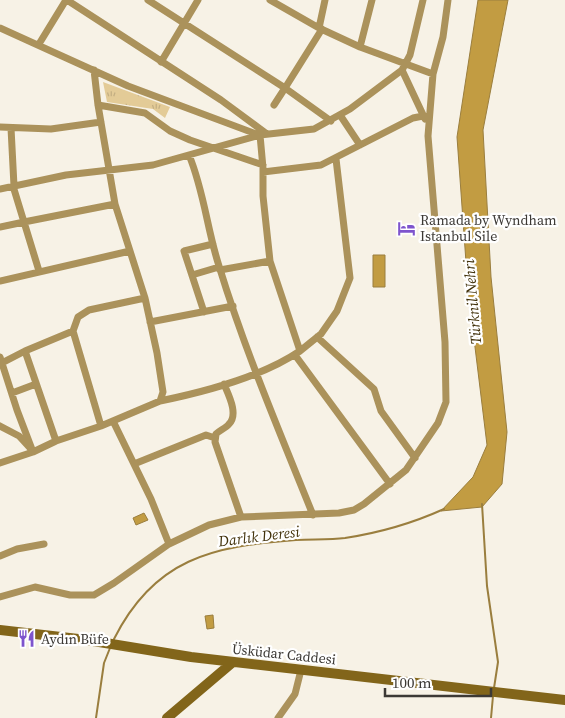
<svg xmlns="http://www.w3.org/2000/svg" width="565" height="718" viewBox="0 0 565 718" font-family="'Source Serif 4',serif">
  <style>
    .grass { fill: url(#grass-tufts) }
    .water { fill: #c29c42; stroke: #9a7e3e }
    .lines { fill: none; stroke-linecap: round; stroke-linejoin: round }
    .stream { stroke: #9a7e3e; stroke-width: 2 }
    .street { stroke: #ab925b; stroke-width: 7 }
    .secondary { stroke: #82651a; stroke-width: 10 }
    .labels { text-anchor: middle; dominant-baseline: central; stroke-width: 4.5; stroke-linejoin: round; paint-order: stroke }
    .poi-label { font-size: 14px; fill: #3c3935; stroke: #fff; text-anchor: start }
    .street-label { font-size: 14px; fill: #3c3935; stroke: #fff }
    .water-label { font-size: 15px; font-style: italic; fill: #42320b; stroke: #fff }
  </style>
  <defs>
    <pattern id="grass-tufts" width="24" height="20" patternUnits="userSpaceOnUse" patternTransform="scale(1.25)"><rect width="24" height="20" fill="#e3cb97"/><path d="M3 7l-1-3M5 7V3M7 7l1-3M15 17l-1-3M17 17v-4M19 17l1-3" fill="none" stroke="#c4af83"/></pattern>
  </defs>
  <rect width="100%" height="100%" fill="#f7f2e6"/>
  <path class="grass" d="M103 82 170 107 165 118 153 109 107 102Z"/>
  <path class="water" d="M478 0H508L483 130 491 277 507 432 502 484 482 507 441 511 473 477 487 445 468 290 457 137Z
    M373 255H385V287H373Z
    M144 513 148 520 136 525 133 518Z
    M213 615 214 628 207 629 205 616Z"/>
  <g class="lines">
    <path class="stream" d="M482 504 487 586 498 662 494 688
      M114 639C154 559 212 546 296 540 312 539 329 540 345 538 378 533 413 523 444 509
      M96 718 104 663 110 648
      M491 718 493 696"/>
    <path class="street" d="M67 0 221 100 267 134
      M148 0 285 88 274 105
      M270 0 319 28
      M325 0 319 28 360 47 433 74
      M0 28 128 86 259 135
      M322 29 285 88 331 121
      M39 44 66 0
      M360 47 372 0
      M161 62 198 0
      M94 70 98 105 115 204 145 298 157 353 163 392 160 401C204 392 263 376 300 351L270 261 263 196V168L260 135
      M402 70 425 119
      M98 105 145 113 170 131 190 140 263 165
      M340 115 360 145
      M0 127 51 129 101 122
      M11 128 14 186
      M189 155C204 191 207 229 219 266 245 351 280 433 313 515
      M263 172 321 165 413 118 423 116
      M0 189 66 175 153 165 260 135 314 129 350 109 402 70 410 55 423 0
      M0 227 24 222 13 186
      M220 270 270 261
      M39 271 24 222 115 204
      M192 275 219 267
      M0 281 130 251
      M204 312 184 251 213 244
      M150 322 233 306
      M317 337 374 389 381 411 415 458
      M25 351 56 441
      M300 351 321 334 337 311 350 278 336 159
      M295 355 390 484
      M0 357 17 410 33 452
      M0 364 25 351 73 331
      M224 384C228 394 239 414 229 424 226 428 220 430 216 434L215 442 241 517
      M12 393 36 384
      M113 421 151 499 169 544
      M0 426 19 436 30 448
      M101 426 73 331 78 317 89 310 145 298
      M0 463 33 452 56 441 101 426 160 401
      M134 464 206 435 215 438
      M0 556 17 549 44 544
      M0 597 35 587 70 595H94L114 583 169 544 209 525 241 517 339 513 354 510 364 504 406 470 438 423 446 402 445 342 428 136 433 74 443 37 448 0
      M278 718 295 694 301 670"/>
    <path class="secondary" d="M0 630 87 640 191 657 565 700
      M167 718 233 662"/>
  </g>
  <defs>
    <symbol id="hotel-bare" viewBox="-9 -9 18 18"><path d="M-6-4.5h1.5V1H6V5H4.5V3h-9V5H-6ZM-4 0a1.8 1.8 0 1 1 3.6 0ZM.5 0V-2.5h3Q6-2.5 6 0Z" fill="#7e54cd" stroke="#fff" stroke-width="2.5" paint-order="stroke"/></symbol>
    <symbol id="restaurant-bare" viewBox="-9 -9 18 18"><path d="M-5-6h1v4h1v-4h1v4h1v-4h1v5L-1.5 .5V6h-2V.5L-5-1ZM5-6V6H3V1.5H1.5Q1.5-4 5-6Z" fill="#7e54cd" stroke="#fff" stroke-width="2.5" paint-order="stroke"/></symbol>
  </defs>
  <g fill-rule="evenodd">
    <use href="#hotel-bare" x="394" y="216" width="25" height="25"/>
    <use href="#restaurant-bare" x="14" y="626" width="25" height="25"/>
  </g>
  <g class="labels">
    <g class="poi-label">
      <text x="420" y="220">Ramada by Wyndham<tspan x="420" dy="16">Istanbul Sile</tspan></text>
      <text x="41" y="639">Aydın Büfe</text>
    </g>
    <g class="street-label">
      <text transform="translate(284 654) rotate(6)">Üsküdar Caddesi</text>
    </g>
    <g class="water-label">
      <text transform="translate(472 302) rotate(-95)">Türknil Nehri</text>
      <text transform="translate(259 536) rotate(-7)">Darlık Deresi</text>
    </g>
  </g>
  <path d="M385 688v8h106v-8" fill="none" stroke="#3c3935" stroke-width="2.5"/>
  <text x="392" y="688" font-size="15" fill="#3c3935" stroke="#ffffff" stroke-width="4" paint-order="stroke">100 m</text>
</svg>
